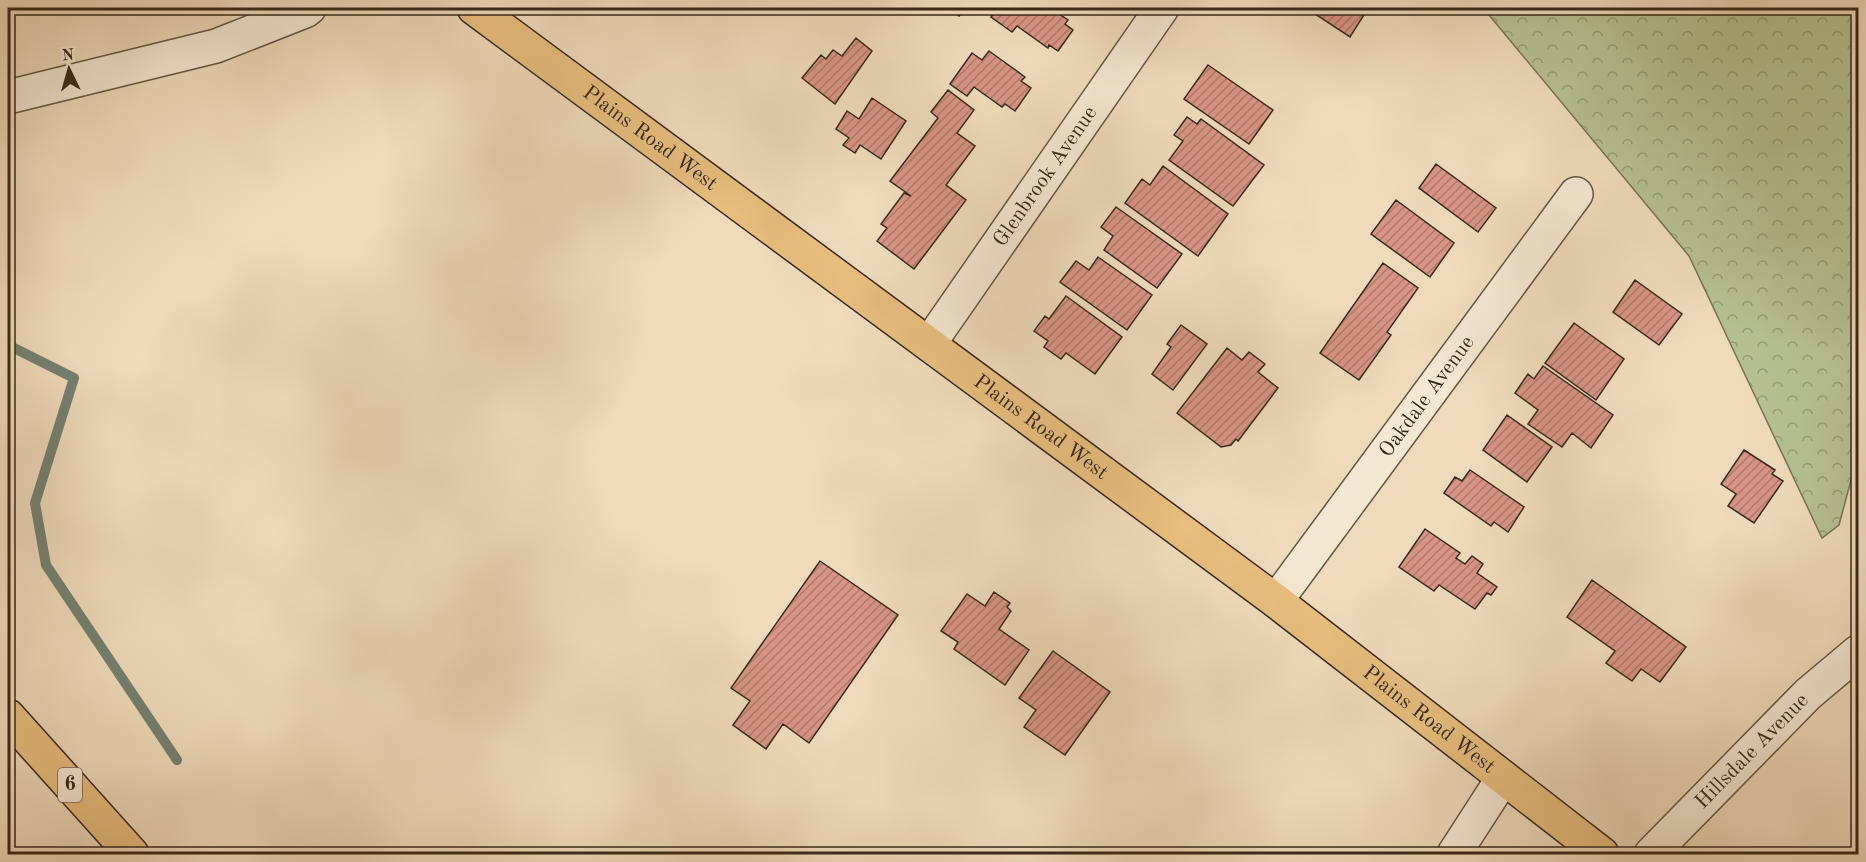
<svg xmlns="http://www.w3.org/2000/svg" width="1866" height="862" viewBox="0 0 1866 862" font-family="'Old Standard TT',serif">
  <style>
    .forest { fill: url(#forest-crowns); stroke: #787556; stroke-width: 1.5 }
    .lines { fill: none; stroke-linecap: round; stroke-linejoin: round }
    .stream { stroke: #738172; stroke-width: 10 }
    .building { fill: url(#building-hatch); stroke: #392918; stroke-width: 1.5 }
    .minor-casing { stroke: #665641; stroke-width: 36 }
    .major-casing { stroke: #392918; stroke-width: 36 }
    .highway-casing { stroke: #392918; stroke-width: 36 }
    .minor { stroke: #f5e8d3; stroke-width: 33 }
    .major { stroke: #e8be7e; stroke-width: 33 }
    .highway { stroke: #e8be7e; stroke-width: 33 }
    .labels { text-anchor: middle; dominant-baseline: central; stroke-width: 4.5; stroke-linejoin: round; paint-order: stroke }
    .shield { fill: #f5e8d3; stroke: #716250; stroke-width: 1.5 }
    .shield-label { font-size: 20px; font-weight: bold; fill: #392918 }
    .street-label { font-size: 21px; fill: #392918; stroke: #f5e8d3 }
  </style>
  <defs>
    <pattern id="forest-crowns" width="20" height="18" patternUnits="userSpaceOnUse" patternTransform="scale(1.5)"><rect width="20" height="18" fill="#b6c193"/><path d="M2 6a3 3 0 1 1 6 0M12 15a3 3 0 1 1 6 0" fill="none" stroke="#959d77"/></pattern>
    <pattern id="building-hatch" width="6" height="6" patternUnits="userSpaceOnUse" patternTransform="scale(1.5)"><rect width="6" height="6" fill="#d89485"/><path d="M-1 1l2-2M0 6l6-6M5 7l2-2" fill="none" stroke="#b0796c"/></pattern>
  </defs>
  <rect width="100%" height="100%" fill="#efdbbc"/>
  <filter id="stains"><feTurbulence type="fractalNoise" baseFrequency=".00333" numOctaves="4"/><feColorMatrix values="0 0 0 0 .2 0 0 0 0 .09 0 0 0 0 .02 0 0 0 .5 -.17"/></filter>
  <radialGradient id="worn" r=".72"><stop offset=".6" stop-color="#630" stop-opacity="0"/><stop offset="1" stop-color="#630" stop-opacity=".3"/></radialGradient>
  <path class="forest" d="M1485 8H1858V454L1839 525 1822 538 1689 256 1489 15Z"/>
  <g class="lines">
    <path class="stream" d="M8 345 74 378 35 503 46 565 177 760"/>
  </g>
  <path class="building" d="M947 8H966L959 16Z
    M997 8H1050L1068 20 1065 24 1073 30 1058 51 1049 45 1048 48 1017 26 1012 32 991 17Z
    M1306 8H1363L1367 10 1350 37Z
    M856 38 872 51 835 104 802 78 821 55 826 59 833 50 842 56Z
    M989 51 1025 77 1021 81 1031 88 1015 111 1005 104 1002 107 974 87 967 96 950 84 972 53 982 60Z
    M1208 65 1273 110 1249 144 1184 99Z
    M948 90 974 110 957 133 975 146 946 185 966 200 914 269 877 241 887 228 881 224 904 193 911 196 890 181 938 118 931 112Z
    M872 98 906 121 881 159 860 145 855 153 843 145 849 138 836 129 847 111 859 119Z
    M1187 117 1197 124 1201 119 1264 165 1233 206 1169 160 1183 141 1174 135Z
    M1436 164 1496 208 1478 232 1419 188Z
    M1163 166 1228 214 1198 256 1125 203 1142 179 1150 185Z
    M1396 200 1454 243 1430 277 1371 234Z
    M1116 207 1182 254 1157 288 1104 250 1113 236 1101 227Z
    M1098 257 1152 295 1127 330 1060 282 1076 261 1089 270Z
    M1383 263 1418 288 1387 332 1391 335 1359 380 1320 353Z
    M1635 280 1682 314 1659 345 1613 312Z
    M1066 296 1122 337 1095 374 1066 353 1061 359 1044 347 1048 341 1034 331 1045 316 1049 319Z
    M1574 323 1624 359 1596 400 1545 363Z
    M1181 325 1207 344 1173 390 1152 374 1171 347 1167 344Z
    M1227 348 1242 360 1249 352 1265 364 1258 372 1278 388 1238 441 1236 439 1231 445 1221 447 1177 413Z
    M1543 366 1613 415 1591 448 1572 433 1562 447 1528 424 1538 410 1515 393 1528 374 1534 379Z
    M1507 415 1552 447 1527 482 1483 450Z
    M1744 450 1775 470 1772 474 1783 481 1754 523 1728 506 1736 494 1721 484Z
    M1470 470 1524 507 1508 532 1494 522 1491 526 1444 493 1455 477 1462 481Z
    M1425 529 1460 553 1456 558 1465 564 1472 556 1483 564 1477 573 1497 587 1491 595 1487 593 1475 609 1439 585 1434 591 1399 567Z
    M820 561 898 615 809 743 783 724 766 749 733 725 750 701 731 688Z
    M1592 580 1686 647 1660 682 1641 669 1632 681 1606 663 1615 651 1567 617Z
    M994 592 1010 603 1007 607 1011 611 999 629 1029 650 1005 685 954 649 958 642 941 631 967 594 985 606Z
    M1053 651 1110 692 1065 755 1024 727 1036 710 1019 698Z"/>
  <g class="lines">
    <defs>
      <g id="minor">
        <path d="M8 97 216 46 305 11 309 8"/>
        <path id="s1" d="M929 344 1162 8"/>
        <path id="s2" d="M1276 601 1576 194"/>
        <path d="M1454 854 1503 778"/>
        <path id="s3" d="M1651 854 1808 694 1858 652"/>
      </g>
      <g id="major">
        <path id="s4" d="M474 8 1276 601 1602 854"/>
      </g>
      <path id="highway" d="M8 716 132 854"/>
    </defs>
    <use href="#minor" class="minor-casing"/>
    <use href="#major" class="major-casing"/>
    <use href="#highway" class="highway-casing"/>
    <use href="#minor" class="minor"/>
    <use href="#major" class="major"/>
    <use href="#highway" class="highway"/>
  </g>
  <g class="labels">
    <rect class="shield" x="58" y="768" width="24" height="34" rx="4.5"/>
    <g class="shield-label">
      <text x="70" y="785">6</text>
    </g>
    <g class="street-label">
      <text stroke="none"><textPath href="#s4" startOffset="219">Plains Road West</textPath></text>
      <text stroke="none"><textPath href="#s1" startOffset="204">Glenbrook Avenue</textPath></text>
      <text stroke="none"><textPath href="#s2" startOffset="254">Oakdale Avenue</textPath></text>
      <text stroke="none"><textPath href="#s4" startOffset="705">Plains Road West</textPath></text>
      <text stroke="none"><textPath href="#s4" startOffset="1191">Plains Road West</textPath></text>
      <text stroke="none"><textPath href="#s3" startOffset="144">Hillsdale Avenue</textPath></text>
    </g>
  </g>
  <rect width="1866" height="862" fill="none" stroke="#efdbbc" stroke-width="30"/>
  <rect x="9" y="9" width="1848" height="844" fill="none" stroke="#392918" stroke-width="3"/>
  <rect x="15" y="15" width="1836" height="832" fill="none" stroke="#392918" stroke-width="1.5"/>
  <g transform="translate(69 69) rotate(355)" stroke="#f5e8d3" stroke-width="4.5" paint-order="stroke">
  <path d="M0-4.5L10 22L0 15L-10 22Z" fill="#392918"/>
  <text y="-9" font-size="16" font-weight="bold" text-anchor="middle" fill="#392918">N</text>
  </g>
  <rect width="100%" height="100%" filter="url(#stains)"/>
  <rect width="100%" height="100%" fill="url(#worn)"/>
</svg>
